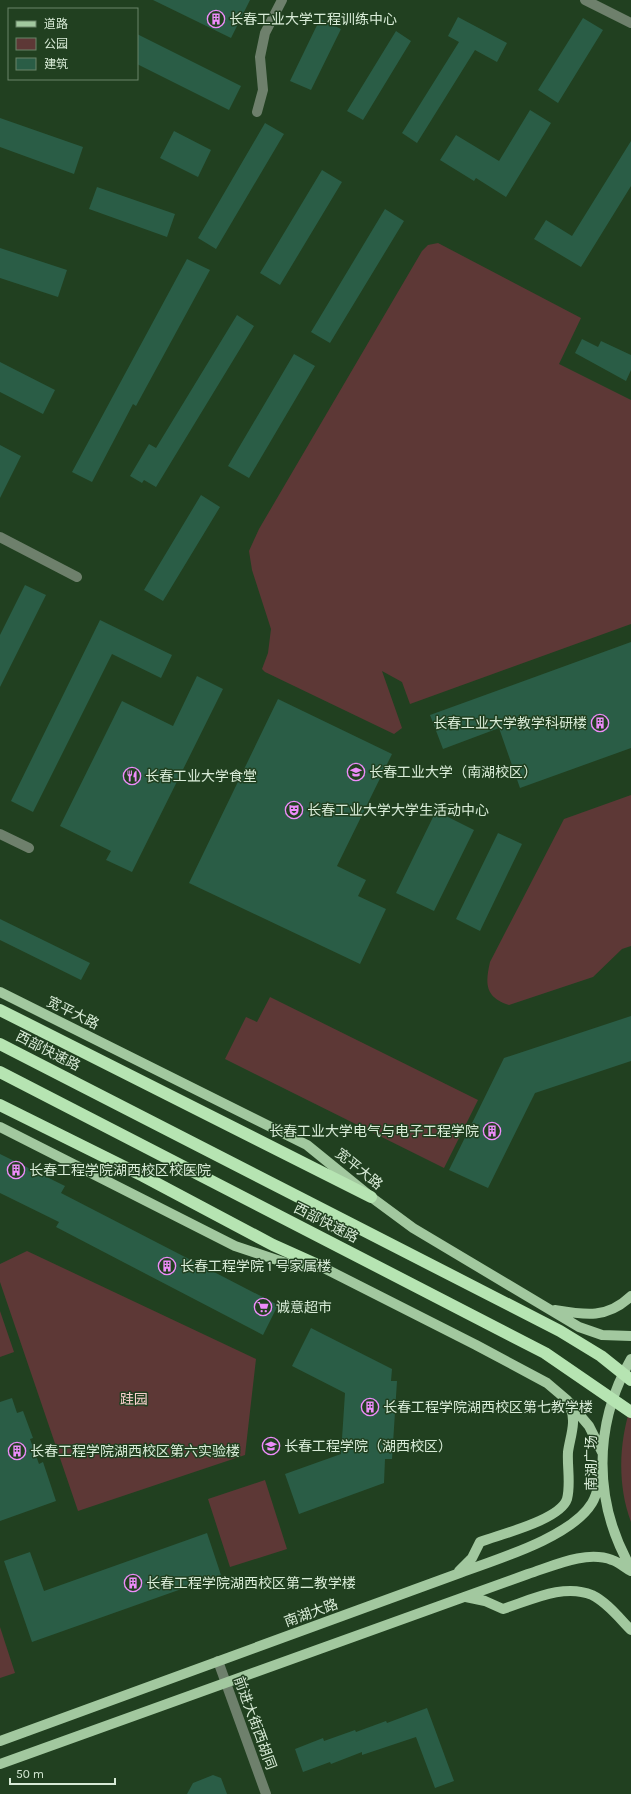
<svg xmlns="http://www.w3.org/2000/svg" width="631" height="1794" viewBox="0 0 631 1794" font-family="Karla,'Noto Sans SC',sans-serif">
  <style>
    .green { fill: #5d3836 }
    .building { fill: #2a5d46 }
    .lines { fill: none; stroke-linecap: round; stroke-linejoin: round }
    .minor { stroke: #6e806c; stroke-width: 10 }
    .major { stroke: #a2c89f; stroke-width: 10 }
    .highway { stroke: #b6e4b2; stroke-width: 12 }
    .highway-bridge { stroke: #b6e4b2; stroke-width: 12 }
    .labels { text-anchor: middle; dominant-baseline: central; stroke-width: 3; stroke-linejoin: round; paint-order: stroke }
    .poi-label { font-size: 14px; fill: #d8ebd7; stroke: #214020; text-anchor: start }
    .street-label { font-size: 14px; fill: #d8ebd7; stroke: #214020 }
    .park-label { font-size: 14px; fill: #f8d0cd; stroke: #214020 }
  </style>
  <rect width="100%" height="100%" fill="#214020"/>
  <path class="green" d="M438 243 581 318 559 364 631 400V624L410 704 402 682 382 671 402 728 394 734 265 672 262 669 268 653 271 629 252 570 249 551 259 529 422 251 428 245Z
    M631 795V946L622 949 593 977 509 1005C485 997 485 984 490 962L564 819Z
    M270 997 478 1100 444 1168 225 1059 246 1017 257 1022Z
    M27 1251 256 1359 245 1455 78 1511 0 1282V1264Z
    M0 1311 14 1352 0 1357Z
    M631 1405V1522C617 1484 619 1443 631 1405Z
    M265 1480 287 1549 230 1567 208 1499Z
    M0 1627 15 1673 0 1678Z"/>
  <path class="building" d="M153 0H250L231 38Z
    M458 17 507 43 497 62 475 50 417 143 402 133 459 42 448 36Z
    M583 18 603 30 558 103 538 90Z
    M320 19 341 29 311 90 290 81Z
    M396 31 411 41 363 120 347 111Z
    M137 34 241 86 229 110 137 64Z
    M530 110 551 123 506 197 476 178 474 181 440 160 456 135 499 161Z
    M0 118 83 147 74 174 0 147Z
    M265 123 284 134 216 249 198 238Z
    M174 131 211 150 198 177 160 158Z
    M631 141V186L581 267 534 239 546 220 572 236Z
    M322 170 342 182 280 285 260 273Z
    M97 187 175 214 167 237 89 209Z
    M385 209 404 221 330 343 311 332Z
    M0 248 67 270 58 297 0 278Z
    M187 259 210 270 136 406 133 404 92 482 72 472Z
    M237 315 254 326 156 487 144 480 142 483 130 476 149 444 156 448Z
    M582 339 598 347 601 341 631 355V370L626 381 575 353Z
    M294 354 315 366 249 478 228 466Z
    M0 362 55 390 43 414 0 392Z
    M0 445 21 456 0 498Z
    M201 495 220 507 163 601 144 590Z
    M25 585 46 595 0 687V635Z
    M100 620 172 655 161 678 112 654 33 812 11 801Z
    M631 642V748L520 788 499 728 443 749 430 715Z
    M197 676 223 689 132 872 106 860 111 851 60 826 122 701 173 726Z
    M278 699 392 754 337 866 366 880 358 896 386 909 360 964 189 883Z
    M436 811 474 830 434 911 396 893Z
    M498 833 522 844 480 931 456 919Z
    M0 919 90 963 81 980 0 940Z
    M631 1016V1061L535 1093 488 1188 449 1170 504 1058Z
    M0 1154 65 1186 61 1193 278 1305 263 1335 56 1227 59 1222 0 1193Z
    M311 1328 392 1369 391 1381H397L392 1459H385L384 1483 299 1514 285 1474 341 1454 345 1393 292 1366Z
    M12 1398 17 1413 23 1411 33 1438 30 1439 39 1464 43 1462 56 1501 0 1521V1402Z
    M207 1533 221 1575 32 1642 4 1561 30 1552 44 1591Z
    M427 1708 454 1781 435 1788 416 1737 362 1755V1752L331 1764 330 1762 303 1772 295 1749 323 1738 324 1741 355 1730 356 1732 386 1721 387 1723Z
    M213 1775 221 1778 227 1794H187L193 1783Z"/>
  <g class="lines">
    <path class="minor" d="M585 0 631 23
      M257 112 263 90 260 57 265 33 282 0
      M0 537 77 577
      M0 834 29 848
      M218 1661 266 1794"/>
    <path class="major" d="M0 992 307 1145 371 1197 413 1228 579 1327 602 1335 631 1336
      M0 1127 235 1246 289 1264 322 1267 476 1345 547 1383 567 1400 589 1426 602 1452
      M555 1310C585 1315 607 1319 631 1296
      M631 1359C593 1425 593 1502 631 1568
      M459 1571 472 1558 480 1542C501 1534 560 1520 567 1499 571 1484 567 1467 568 1452 570 1437 577 1421 570 1407
      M466 1597 485 1601 503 1609C531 1600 564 1583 592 1595 607 1602 620 1619 631 1630
      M0 1741 457 1574C494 1560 571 1538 592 1503 597 1495 599 1483 602 1474
      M0 1764 528 1574C553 1566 586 1550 612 1560 619 1562 625 1568 631 1571"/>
    <path class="highway" d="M0 1010 371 1197
      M0 1105 143 1176 273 1245 322 1267"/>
    <path class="highway-bridge" d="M0 1044 560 1331 601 1356 631 1380
      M0 1072 545 1353 631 1412"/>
  </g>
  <defs>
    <symbol id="building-ring" viewBox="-11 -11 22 22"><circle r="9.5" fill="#214020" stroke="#ed8cf9" stroke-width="1.5"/><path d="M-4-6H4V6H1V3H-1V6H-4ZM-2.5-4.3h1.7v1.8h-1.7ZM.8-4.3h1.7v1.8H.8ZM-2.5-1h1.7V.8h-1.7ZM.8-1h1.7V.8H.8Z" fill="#ed8cf9"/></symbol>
    <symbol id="university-ring" viewBox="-11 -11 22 22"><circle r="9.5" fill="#214020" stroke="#ed8cf9" stroke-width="1.5"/><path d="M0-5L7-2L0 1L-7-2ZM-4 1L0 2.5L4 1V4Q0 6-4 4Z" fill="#ed8cf9"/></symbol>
    <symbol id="restaurant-ring" viewBox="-11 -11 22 22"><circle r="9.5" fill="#214020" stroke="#ed8cf9" stroke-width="1.5"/><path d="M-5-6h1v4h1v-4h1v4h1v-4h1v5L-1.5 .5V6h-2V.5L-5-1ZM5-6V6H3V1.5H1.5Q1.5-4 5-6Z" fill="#ed8cf9"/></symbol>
    <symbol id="theatre-ring" viewBox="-11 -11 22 22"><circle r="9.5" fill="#214020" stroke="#ed8cf9" stroke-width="1.5"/><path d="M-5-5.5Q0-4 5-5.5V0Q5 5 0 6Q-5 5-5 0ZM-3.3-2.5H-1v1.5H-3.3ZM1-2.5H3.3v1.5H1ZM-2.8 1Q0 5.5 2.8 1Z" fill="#ed8cf9"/></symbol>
    <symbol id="supermarket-ring" viewBox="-11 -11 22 22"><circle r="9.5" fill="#214020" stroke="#ed8cf9" stroke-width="1.5"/><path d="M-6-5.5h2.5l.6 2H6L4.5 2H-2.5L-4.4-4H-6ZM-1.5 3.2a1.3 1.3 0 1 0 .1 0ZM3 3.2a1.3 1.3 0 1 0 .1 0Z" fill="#ed8cf9"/></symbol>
  </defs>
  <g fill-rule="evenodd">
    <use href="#building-ring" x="206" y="9" width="20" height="20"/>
    <use href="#building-ring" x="590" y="713" width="20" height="20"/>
    <use href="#university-ring" x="346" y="762" width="20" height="20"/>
    <use href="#restaurant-ring" x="122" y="766" width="20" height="20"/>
    <use href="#theatre-ring" x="284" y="800" width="20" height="20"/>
    <use href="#building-ring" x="482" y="1121" width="20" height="20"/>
    <use href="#building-ring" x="6" y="1160" width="20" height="20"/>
    <use href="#building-ring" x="157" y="1256" width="20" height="20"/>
    <use href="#supermarket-ring" x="253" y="1297" width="20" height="20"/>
    <use href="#building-ring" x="360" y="1397" width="20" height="20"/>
    <use href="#university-ring" x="261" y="1436" width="20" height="20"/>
    <use href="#building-ring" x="7" y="1441" width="20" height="20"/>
    <use href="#building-ring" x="123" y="1573" width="20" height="20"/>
  </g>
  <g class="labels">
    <g class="poi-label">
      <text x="229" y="19">长春工业大学工程训练中心</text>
      <text x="587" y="723" text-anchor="end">长春工业大学教学科研楼</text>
      <text x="369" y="772">长春工业大学（南湖校区）</text>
      <text x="145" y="776">长春工业大学食堂</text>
      <text x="307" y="810">长春工业大学大学生活动中心</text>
      <text x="479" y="1131" text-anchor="end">长春工业大学电气与电子工程学院</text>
      <text x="29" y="1170">长春工程学院湖西校区校医院</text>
      <text x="180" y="1266">长春工程学院 1 号家属楼</text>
      <text x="276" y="1307">诚意超市</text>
      <text x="383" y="1407">长春工程学院湖西校区第七教学楼</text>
      <text x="284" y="1446">长春工程学院（湖西校区）</text>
      <text x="30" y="1451">长春工程学院湖西校区第六实验楼</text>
      <text x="146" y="1583">长春工程学院湖西校区第二教学楼</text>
    </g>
    <g class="street-label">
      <text transform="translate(73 1013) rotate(26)">宽平大路</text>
      <text transform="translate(48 1051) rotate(27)">西部快速路</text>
      <text transform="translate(359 1169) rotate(39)">宽平大路</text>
      <text transform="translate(326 1223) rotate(27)">西部快速路</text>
      <text transform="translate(591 1463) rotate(-90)">南湖广场</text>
      <text transform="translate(311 1613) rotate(-20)">南湖大路</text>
      <text transform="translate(255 1723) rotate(70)">前进大街西胡同</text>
    </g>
    <g class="park-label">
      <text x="134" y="1399">跬园</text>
    </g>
  </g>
  <rect x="8" y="8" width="130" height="72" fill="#214020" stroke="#6a8469"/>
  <rect x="16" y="21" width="20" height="6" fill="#a2c89f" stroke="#6a8469"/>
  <text x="44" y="28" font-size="12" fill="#d8ebd7">道路</text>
  <rect x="16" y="38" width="20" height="12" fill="#5d3836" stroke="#6a8469"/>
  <text x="44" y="48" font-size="12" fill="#d8ebd7">公园</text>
  <rect x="16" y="58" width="20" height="12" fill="#2a5d46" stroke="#6a8469"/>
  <text x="44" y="68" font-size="12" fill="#d8ebd7">建筑</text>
  <path d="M10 1778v6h105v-6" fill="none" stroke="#d8ebd7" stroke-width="2"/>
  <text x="16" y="1778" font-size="12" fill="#d8ebd7" stroke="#214020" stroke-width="3" paint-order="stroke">50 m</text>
</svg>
